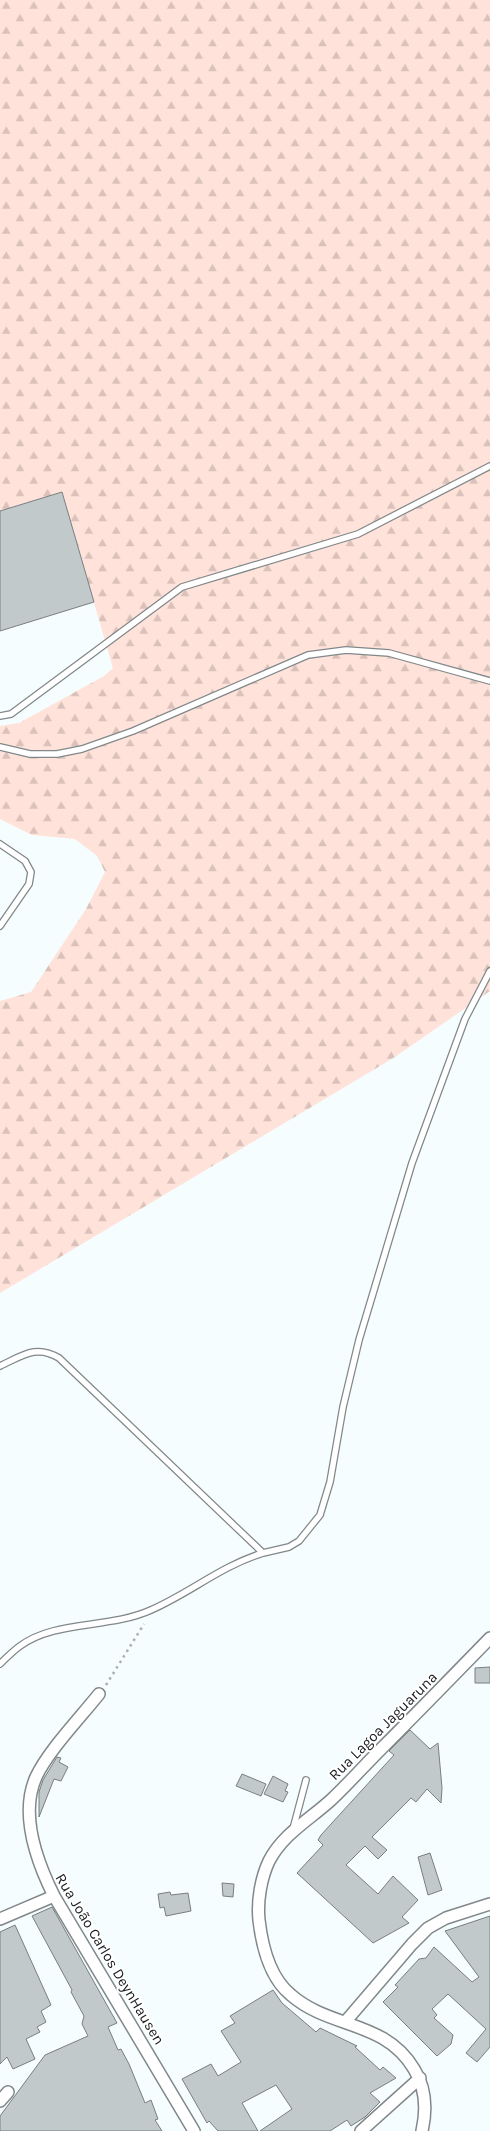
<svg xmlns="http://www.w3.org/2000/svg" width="490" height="2131" viewBox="0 0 490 2131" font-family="Karla,sans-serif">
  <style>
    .forest { fill: url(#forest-firs) }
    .building { fill: #c2c9cb; stroke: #797f81 }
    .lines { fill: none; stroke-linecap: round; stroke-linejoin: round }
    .lane-casing { stroke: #82888a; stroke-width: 8 }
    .street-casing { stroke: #82888a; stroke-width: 14 }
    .path { stroke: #aaafb1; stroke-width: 2.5; stroke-dasharray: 2.5 4; stroke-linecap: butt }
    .lane { stroke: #fff; stroke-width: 5.5 }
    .street { stroke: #fff; stroke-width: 11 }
    .labels { text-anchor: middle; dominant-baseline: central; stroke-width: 4; stroke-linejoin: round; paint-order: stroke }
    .street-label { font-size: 15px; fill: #191b1c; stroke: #fff }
  </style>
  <defs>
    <pattern id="forest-firs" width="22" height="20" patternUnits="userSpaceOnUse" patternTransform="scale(1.25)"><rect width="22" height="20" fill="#ffe3da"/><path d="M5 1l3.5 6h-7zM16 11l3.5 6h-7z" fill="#dac2ba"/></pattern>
  </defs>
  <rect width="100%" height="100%" fill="#f6fdff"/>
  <path class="forest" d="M0 0H490V991L395 1057 0 1293V1001L31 992 86 909 105 872 97 856 75 839 32 835 0 819V726L19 723 104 676 113 668 62 493 0 511Z"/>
  <path class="building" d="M62 492 94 602 0 631V511Z
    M490 1667V1683H475V1668Z
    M410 1730 430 1749 438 1743 442 1788 441 1803 427 1789 416 1802 411 1798 372 1837 387 1850 378 1859 365 1846 346 1865 378 1894 393 1876 418 1900 402 1917 409 1923 373 1943 297 1873 323 1845 318 1840 321 1835 394 1755 389 1751Z
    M57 1757 61 1758 59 1762 68 1767 61 1781 54 1779 39 1817V1792L43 1780Z
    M242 1774 266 1784 261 1796 236 1786Z
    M273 1776 288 1784 285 1791 288 1792 283 1802 264 1794Z
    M430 1853 442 1890 428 1895 418 1857Z
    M222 1883 234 1884 233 1897 223 1896Z
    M170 1892 171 1895 188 1893 191 1911 166 1916 164 1907 160 1908 158 1894Z
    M52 1907 117 2023 108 2027 118 2050 121 2049 129 2064 145 2103 151 2100 158 2119 155 2120 162 2131H0V2116L45 2055 88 2036 82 2024 84 2016 71 1992 72 1990 32 1916Z
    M490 1916V2047L477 2062 466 2053 486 2029 448 1994 432 2009 437 2015 434 2018 453 2035 451 2044 437 2056 383 2002 398 1987 395 1985 419 1959 426 1958 434 1947 472 1982 479 1977 445 1931Z
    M15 1925 51 2005 41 2011 46 2022 37 2027 40 2032 26 2039 35 2059 13 2069 7 2057 0 2064V1932Z
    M273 1990 282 2003 316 2032 320 2028 357 2046 355 2047 380 2070 383 2067 396 2078 370 2093 380 2102 365 2117 351 2126 347 2120 330 2131H260L292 2109 276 2085 242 2103 258 2131H218L209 2121 207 2123 182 2079 211 2064 218 2076 241 2062 221 2031 235 2023 230 2016Z"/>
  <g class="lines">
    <defs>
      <path id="lane" d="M0 716 11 714 182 587 358 534 490 466
        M0 747 30 754H57L82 749 133 731 308 655 346 650 389 653 490 681
        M0 844 25 861 31 872 29 884 0 926
        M0 1366C22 1356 36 1344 59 1358L263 1553 289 1547 299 1541 320 1515 330 1482 343 1407 359 1340 412 1163 465 1019 490 971
        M0 1664C6 1658 13 1651 20 1646 55 1620 109 1629 151 1610 190 1593 221 1566 263 1553
        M293 1829 306 1780"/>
      <path id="street" d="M99 1694C80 1718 48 1751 36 1777 19 1815 37 1862 54 1896L194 2131
        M0 1919 54 1896
        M346 2021 412 1944 428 1928 446 1918 490 1904
        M0 2101 8 2092
        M361 2131 420 2078
        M422 2131C427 2109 426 2088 414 2069 385 2020 330 2029 291 1995 270 1978 262 1946 259 1920 257 1901 261 1878 269 1861 283 1834 309 1820 331 1800 348 1784 364 1766 381 1749 418 1712 454 1675 490 1638"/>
    </defs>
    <use href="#lane" class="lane-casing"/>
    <use href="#street" class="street-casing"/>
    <path class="path" d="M106 1685 144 1624"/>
    <use href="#lane" class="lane"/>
    <use href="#street" class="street"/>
  </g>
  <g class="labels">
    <g class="street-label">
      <text transform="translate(383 1726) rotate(-45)">Rua Lagoa Jaguaruna</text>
      <text transform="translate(110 1959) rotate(59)">Rua João Carlos DeynHausen</text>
    </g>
  </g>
</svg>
